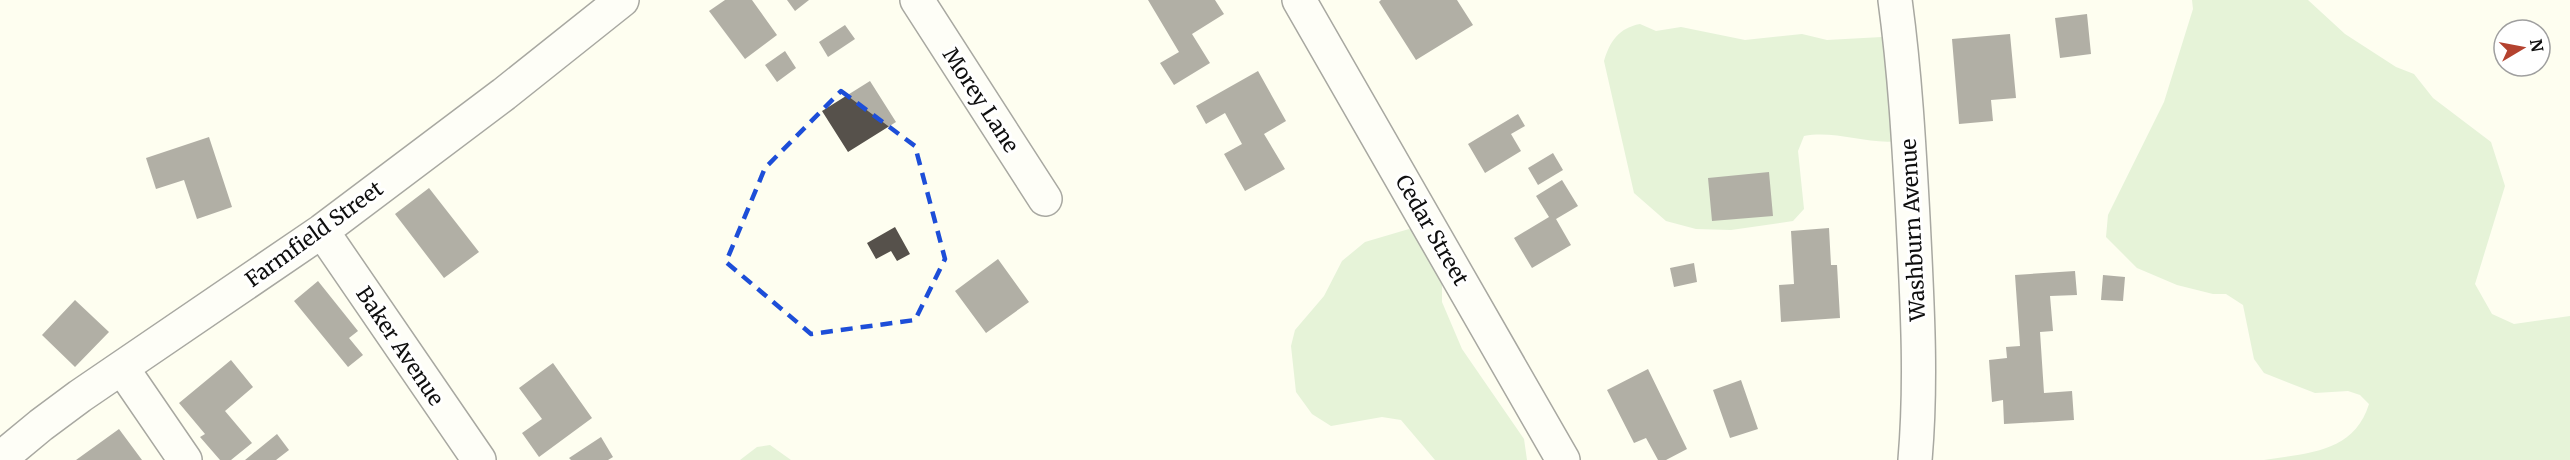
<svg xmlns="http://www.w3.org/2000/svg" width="2570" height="460" viewBox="0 0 2570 460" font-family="Merriweather,serif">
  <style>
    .green { fill: #c9e6bb }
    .building { fill: #56514b }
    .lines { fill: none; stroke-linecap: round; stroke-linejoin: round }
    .street-casing { stroke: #414141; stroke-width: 36 }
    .street { stroke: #fff; stroke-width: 33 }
    .marked { fill: none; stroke: #1d4ed8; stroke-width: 4.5; stroke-dasharray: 12 8; stroke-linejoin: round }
    .labels { text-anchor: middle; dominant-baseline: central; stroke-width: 6; stroke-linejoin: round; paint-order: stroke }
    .street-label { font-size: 21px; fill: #0e0e0e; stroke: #fff }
  </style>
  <rect width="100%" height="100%" fill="#fefef0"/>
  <path class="green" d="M2192 0H2308L2345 34 2396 67 2414 74 2433 98 2491 142 2505 186 2475 284 2492 314 2514 324 2570 316V460H2264C2307 453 2354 453 2369 404L2360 395 2348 391 2315 393 2264 373 2254 359 2243 305 2226 294H2213L2177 285 2137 268 2106 237 2108 215 2164 102 2193 9Z
    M1640 24 1656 31 1681 27 1745 40 1802 34 1827 40 1882 37 1894 45 1899 141C1867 145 1836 130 1804 136L1798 151 1804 209 1793 221 1731 230 1696 229 1666 221 1634 193 1604 61C1610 41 1619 28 1640 24Z
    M1409 229 1426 238 1442 269V302L1462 349 1524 439 1527 460H1435L1401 420 1382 417 1331 426 1312 414 1296 392 1291 346 1295 330 1324 296 1342 261 1365 242Z
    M770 445 791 460H740L757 447Z"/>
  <path class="building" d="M725 0H752L777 35 745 59 709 11Z
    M787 0H809L795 11Z
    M1148 0H1215L1224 14 1192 34 1210 63 1174 85 1160 63 1179 52Z
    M1381 0H1457L1473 25 1416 60 1379 2Z
    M2087 14 2091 54 2060 58 2055 18Z
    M845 25 855 39 828 57 819 42Z
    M2010 34 2016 98 1991 100 1993 121 1959 124 1952 39Z
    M785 51 796 68 777 82 765 65Z
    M1258 71 1286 121 1264 134 1285 169 1245 191 1224 154 1242 144 1225 113 1206 124 1196 106Z
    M870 81 896 122 848 152 822 111Z
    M1518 114 1525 126 1511 134 1521 151 1485 173 1468 144Z
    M209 137 232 207 197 219 184 180 156 189 146 158Z
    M1553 153 1563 170 1538 185 1528 168Z
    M1769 172 1773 216 1712 221 1708 178Z
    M1562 180 1578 206 1556 219 1571 245 1532 268 1514 238 1549 217 1536 196Z
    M429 188 479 252 444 278 395 214Z
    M895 227 910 254 897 261 891 251 876 259 867 243Z
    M1829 228 1831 265H1837L1840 318 1781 322 1779 285 1794 284 1791 231Z
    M998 259 1029 302 986 333 955 291Z
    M1694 263 1697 282 1674 287 1670 268Z
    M2075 271 2077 295 2050 296 2053 331 2040 332 2044 393 2072 391 2074 420 2004 424 2003 400 1992 402 1989 360 2007 358 2006 347 2020 346 2015 275Z
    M2103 275 2125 277 2123 301 2101 300Z
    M318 281 358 331 349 338 363 355 348 367 294 301Z
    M75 300 109 332 75 367 42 335Z
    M231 360 253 387 225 411 252 443 231 460H220L200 437 205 434 179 403Z
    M553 363 592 418 539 457 522 433 542 419 519 388Z
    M1648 369 1687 449 1666 460H1658L1646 438 1634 443 1607 390Z
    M1741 380 1758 429 1730 438 1713 390Z
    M119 429 142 460H76Z
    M277 434 289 450 276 460H245Z
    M601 437 613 457 608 460H571L569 458Z"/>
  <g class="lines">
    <defs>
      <path id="street" d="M917 0 1045 199
        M1299 0 1563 460
        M1895 0C1905 73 1909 145 1913 218 1917 299 1922 379 1915 460
        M322 231 479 460
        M122 368 185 460
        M0 459 41 425 80 396 322 231 504 94 622 0"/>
    </defs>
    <use href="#street" class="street-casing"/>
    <use href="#street" class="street"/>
  </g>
  <path d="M0 0H2570V460H0ZM841 91 915 146 945 259 915 320 811 334 726 262 765 168Z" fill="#fefef0" fill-opacity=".55" fill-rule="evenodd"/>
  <path class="marked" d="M841 91 915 146 945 259 915 320 811 334 726 262 765 168Z"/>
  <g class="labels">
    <g class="street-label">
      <text transform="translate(981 100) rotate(57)">Morey Lane</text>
      <text transform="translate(1432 230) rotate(60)">Cedar Street</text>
      <text transform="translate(1913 230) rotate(-93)">Washburn Avenue</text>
      <text transform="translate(314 234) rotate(-36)">Farmfield Street</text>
      <text transform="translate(400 346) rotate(56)">Baker Avenue</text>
    </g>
  </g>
  <g transform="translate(2522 48) rotate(80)"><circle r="28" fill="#ffffff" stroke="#9f9f9f" stroke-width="1.5"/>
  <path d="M0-4.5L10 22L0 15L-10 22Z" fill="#b4422f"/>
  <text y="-9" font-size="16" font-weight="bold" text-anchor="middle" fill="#0e0e0e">N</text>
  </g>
</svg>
